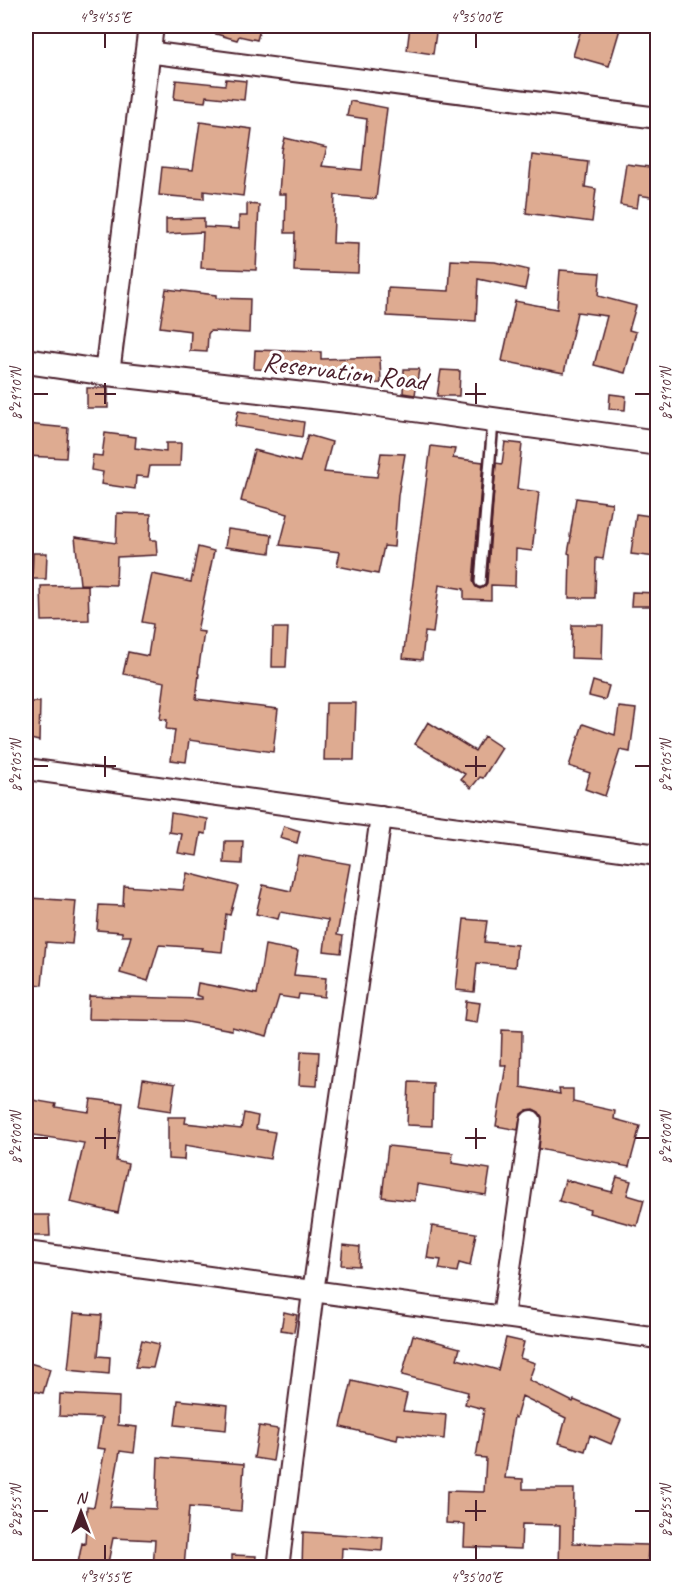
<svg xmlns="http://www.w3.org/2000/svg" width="683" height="1593" viewBox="0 0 683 1593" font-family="Caveat,sans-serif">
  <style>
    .building { fill: #deab91; stroke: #4a1f2b; stroke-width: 1.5 }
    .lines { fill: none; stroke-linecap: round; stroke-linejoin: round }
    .service-casing { stroke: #4a1f2b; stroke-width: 14 }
    .minor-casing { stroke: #4a1f2b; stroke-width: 24 }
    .tertiary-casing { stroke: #4a1f2b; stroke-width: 28 }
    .service { stroke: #fff; stroke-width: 9 }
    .minor { stroke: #fff; stroke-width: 20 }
    .tertiary { stroke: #fff; stroke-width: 24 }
    .ticks { fill: none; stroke: #4a1f2b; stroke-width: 2 }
    .labels { text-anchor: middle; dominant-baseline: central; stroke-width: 6; stroke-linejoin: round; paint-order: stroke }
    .street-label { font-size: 28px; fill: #4a1f2b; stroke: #fff }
    .neatline { fill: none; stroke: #4a1f2b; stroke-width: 2 }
    .ticks-label { font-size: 15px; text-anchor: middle; fill: #4a1f2b }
  </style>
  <rect width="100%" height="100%" fill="#fff"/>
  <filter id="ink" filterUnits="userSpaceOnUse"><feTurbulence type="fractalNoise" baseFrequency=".0167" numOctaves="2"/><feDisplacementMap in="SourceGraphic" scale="12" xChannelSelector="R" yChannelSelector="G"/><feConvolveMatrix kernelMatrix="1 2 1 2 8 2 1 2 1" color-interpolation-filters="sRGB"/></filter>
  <g filter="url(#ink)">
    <path class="building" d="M200 26H261L257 40 239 36 237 40 199 29Z
      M410 26H437L433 54 407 50Z
      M582 26H609L620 29 609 66 573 56Z
      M226 79 246 81 244 100 206 96 205 102 174 99 176 80 225 85Z
      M350 101 387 108 376 199 335 195 333 243 359 244 358 273 294 271 295 233H285L286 194H279L282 150 285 138 327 148 322 166 362 170 367 119 347 116Z
      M200 122 252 129 243 196 204 191V199L159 195 162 167 193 170Z
      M532 155 588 162 585 187 596 189 592 222 526 213Z
      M626 164 657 168V198L639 195 637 208 620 205Z
      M247 204 259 205 256 270 201 268 203 232 166 234V219L204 218V227L239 229V216H247Z
      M451 260 495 262 529 270 525 289 478 279 476 321 387 316 388 288 449 291Z
      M560 270 600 273 598 296 636 306 629 330 636 332 625 373 594 365 607 316 577 312 564 373 502 361 515 301 557 309Z
      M166 289 216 295V298L250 299 249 333 210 331 208 334 207 352 190 351 191 331 160 327Z
      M255 350 321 352V359L380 357 381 383 341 384 340 372 254 369Z
      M404 369H419L415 395 403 393Z
      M441 370 460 371 459 396H437Z
      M87 388H108V408H87Z
      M610 394 626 396 625 410 609 409Z
      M238 411 304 422 302 437 235 426Z
      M26 424 68 428 66 458 26 456Z
      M105 433 136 437 135 448 166 452V443H181L180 466H150L148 477 136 476 135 489 101 484 103 472 91 470 93 455 102 456Z
      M308 435 332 442 324 472 377 477 381 453 405 454 398 495 394 547 384 546 378 574 337 566 340 552 280 545 288 514 241 501 254 450 300 462Z
      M505 442 522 444 517 489 539 492 532 551 516 549 515 586 491 585V600L464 599V589L439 585 433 633 425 632 422 660 403 658 431 446 455 449 453 458 483 462 473 581 476 587 480 589 485 586 487 583 496 463 502 464Z
      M576 498 612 503 603 559 596 558 595 598H569L570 554 568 553 571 537 570 536Z
      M117 513 151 514 150 540H156L157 555 117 557 116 585 80 584 75 537 116 543Z
      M636 514 657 517 656 557 631 554Z
      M228 529 272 535 270 553 225 547Z
      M198 547 214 551 197 631 204 632 198 673 199 674 196 699 278 709 273 752 189 740 186 762 171 760 175 730 166 729 167 720 160 719 165 682 123 674 128 652 148 656 153 624 142 622 152 574 191 582Z
      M33 553H47L46 579H32Z
      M88 585 89 620 42 621 41 586Z
      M632 592 657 593V606H631Z
      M572 625H603L602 659 571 658Z
      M273 628H288L286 667H272Z
      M593 681 609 686 605 700 589 696Z
      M26 702H40L39 741 26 738Z
      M326 703H356L354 760H324Z
      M619 707 636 709 630 752 620 750 605 796 585 789 590 773 569 766 583 724 615 735Z
      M428 722 475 751 484 736 502 748 483 778 480 777 471 788 461 779 465 774 415 744Z
      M171 813 208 819 206 834 201 833 197 856 178 853 182 834 169 832Z
      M284 826 300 831 297 843 280 838Z
      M225 841H243L242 864 224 863Z
      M298 855 350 864 337 935 343 936 341 953 324 951 328 920 280 912 278 919 256 914 263 885 291 891Z
      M187 873 238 886 230 915 226 914 222 952 201 950 202 948 159 945 148 981 120 973 131 936H122V932L97 930 99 905 123 906 124 886 183 890Z
      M29 898 76 901 72 944 46 942 42 985 26 983Z
      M464 919 487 921 484 942 517 945 515 967 477 963 474 992 456 990Z
      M265 945 298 951 294 975 326 978 324 997 299 994 298 999 279 996 267 1036 232 1027V1030L182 1021 88 1019 89 996 202 999V997L196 995 198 983 257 994Z
      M466 1001 480 1003 477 1023 464 1021Z
      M502 1030 522 1031 521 1087 560 1094 559 1089H573V1102L615 1111 614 1119 640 1126 629 1167 539 1149 542 1117 539 1112 533 1109 527 1110 521 1114 518 1130 496 1126 506 1065H501Z
      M301 1051 319 1052 317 1086 299 1085Z
      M143 1079 175 1084 171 1111 139 1106Z
      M409 1082 433 1083 432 1126 407 1125Z
      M91 1099 123 1103 116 1161 128 1164 118 1213 70 1202 84 1143 27 1134 33 1100 56 1104 55 1107 89 1112Z
      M244 1113 258 1116 256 1129 275 1132 270 1159 185 1145 184 1160 168 1159V1117H186L185 1123 241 1129Z
      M388 1146 453 1153 452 1163 490 1169 486 1195 417 1184 415 1201 382 1197Z
      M617 1177 631 1181 627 1195 644 1200 637 1226 589 1213 590 1210 559 1201 565 1180 612 1192Z
      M31 1215H49L50 1236H31Z
      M432 1226 476 1233 470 1266 459 1263 457 1272 439 1269 441 1260 427 1258Z
      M343 1245 360 1247 359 1266 341 1265Z
      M284 1312 297 1315 294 1332 281 1330Z
      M74 1313 102 1315 98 1356 110 1357 109 1374 68 1370Z
      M413 1335 460 1348 457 1359 498 1370 506 1338 524 1342 520 1358 535 1363 529 1380 573 1402 574 1400 621 1420 611 1444 590 1435 585 1451 559 1443 566 1418 522 1396 516 1418 514 1417 505 1478 523 1479V1489H574L573 1543 648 1545 647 1568H559L560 1525 522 1524 521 1549 464 1547 465 1524 446 1523 447 1491 484 1492 486 1458 476 1457 484 1409 465 1404 468 1392 402 1375Z
      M142 1340 159 1344 153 1368 135 1367Z
      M26 1362 50 1369 43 1393 26 1389Z
      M352 1381 407 1394 403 1411 446 1415 444 1439 398 1434 397 1440 341 1427Z
      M60 1394 119 1397 118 1425 137 1427 134 1453 120 1451 110 1507 156 1509 158 1457 244 1464 241 1511 189 1507 184 1568H153L155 1540 113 1538 107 1568H77L82 1543 85 1544 87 1506 94 1507 105 1449 97 1448 102 1418 59 1416Z
      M178 1400 228 1405 226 1430 175 1425Z
      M259 1426 278 1429 273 1461 254 1458Z
      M303 1532 383 1537 382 1551 342 1548 341 1568H302Z
      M232 1555 256 1556 255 1568H232Z"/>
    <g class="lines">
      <defs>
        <path id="service" d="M480 582 493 422"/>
        <path id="minor" d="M147 52 658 118
          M26 769 658 855
          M26 1252 658 1338
          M503 1317 531 1121
          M278 1568 313 1292 381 817"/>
        <path id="tertiary" d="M26 361 107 373 357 401 658 443
          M107 373 151 26"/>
      </defs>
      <use href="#service" class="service-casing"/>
      <use href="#minor" class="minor-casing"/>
      <use href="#tertiary" class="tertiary-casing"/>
      <use href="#service" class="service"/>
      <use href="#minor" class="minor"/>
      <use href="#tertiary" class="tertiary"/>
    </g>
  </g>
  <path class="ticks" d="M105 33V48M476 33V48M105 383V404M476 383V404M33 394H48M95 394H116M465 394H486M635 394H650M105 756V777M476 756V777M33 766H48M95 766H116M465 766H486M635 766H650M105 1128V1149M476 1128V1149M33 1138H48M95 1138H116M465 1138H486M635 1138H650M476 1500V1521M33 1511H48M465 1511H486M635 1511H650M105 1545V1560M476 1545V1560"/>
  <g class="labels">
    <g class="street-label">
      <text transform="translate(345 371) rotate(7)">Reservation Road</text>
    </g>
  </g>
  <rect width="683" height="1593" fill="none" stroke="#fff" stroke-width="66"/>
  <g transform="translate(81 1512)" stroke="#ffffff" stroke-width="4.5" paint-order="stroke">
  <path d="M0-4.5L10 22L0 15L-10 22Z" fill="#4a1f2b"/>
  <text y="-9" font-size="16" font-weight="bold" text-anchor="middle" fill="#4a1f2b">N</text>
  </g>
  <rect x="33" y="33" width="617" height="1527" class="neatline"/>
  <g class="ticks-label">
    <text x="105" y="22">4°34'55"E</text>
    <text x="476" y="22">4°35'00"E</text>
    <text transform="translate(16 394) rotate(-90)" y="5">8°29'10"N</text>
    <text transform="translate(666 394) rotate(-90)" y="5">8°29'10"N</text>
    <text transform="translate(16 766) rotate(-90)" y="5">8°29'05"N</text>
    <text transform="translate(666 766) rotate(-90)" y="5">8°29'05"N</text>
    <text transform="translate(16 1138) rotate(-90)" y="5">8°29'00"N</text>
    <text transform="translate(666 1138) rotate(-90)" y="5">8°29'00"N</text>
    <text transform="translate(16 1511) rotate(-90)" y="5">8°28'55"N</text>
    <text transform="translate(666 1511) rotate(-90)" y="5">8°28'55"N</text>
    <text x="105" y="1582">4°34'55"E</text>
    <text x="476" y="1582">4°35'00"E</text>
  </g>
</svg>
